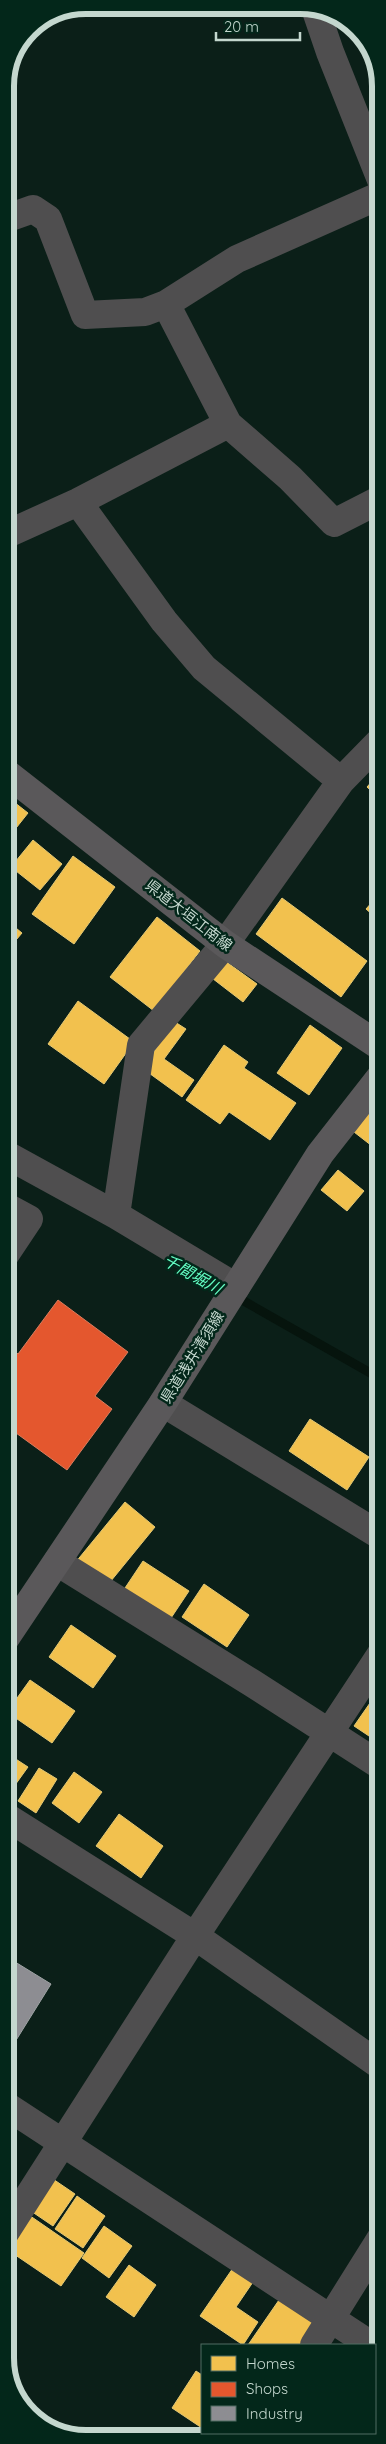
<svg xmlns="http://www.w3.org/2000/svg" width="386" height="2444" viewBox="0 0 386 2444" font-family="Quicksand,'Noto Sans JP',sans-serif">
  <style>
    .homes { fill: #f2c14e; stroke: #e4c874 }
    .shops { fill: #e4572e; stroke: #da7d5e }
    .industry { fill: #8d8d92; stroke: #9ea3a4 }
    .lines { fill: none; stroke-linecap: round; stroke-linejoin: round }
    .stream { stroke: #06140d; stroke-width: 9 }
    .minor { stroke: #4f4e4f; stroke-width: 28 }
    .secondary { stroke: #5a585a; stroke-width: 28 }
    .labels { text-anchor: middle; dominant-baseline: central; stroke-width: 5; stroke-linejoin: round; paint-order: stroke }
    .street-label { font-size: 15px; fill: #c4d7ce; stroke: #03271a }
    .water-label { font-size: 16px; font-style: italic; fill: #63fdc3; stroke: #03271a }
    .rim { fill: none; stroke: #c4d7ce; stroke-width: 6 }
  </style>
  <rect width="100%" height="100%" fill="#0b1f18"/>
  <path class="homes" d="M381 771V800L367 787Z
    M5 795 28 813 5 842Z
    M33 840 62 864 40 890 11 867Z
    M73 856 115 887 74 944 32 914Z
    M381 892V922L366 909Z
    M282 898 367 961 341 997 256 934Z
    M157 917 200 951 154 1011 110 977Z
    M5 919 22 933 5 953Z
    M221 958 257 984 243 1002 208 975Z
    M78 1001 134 1042 104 1084 48 1044Z
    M175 1022 186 1029 164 1059 194 1080 182 1097 142 1068Z
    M310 1025 342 1048 309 1095 277 1073Z
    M5 1045 13 1050 5 1060Z
    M224 1045 248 1062 244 1068 296 1103 270 1140 229 1112 220 1124 186 1100Z
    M381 1097V1153L354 1132Z
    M338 1170 364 1191 347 1211 321 1190Z
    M310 1419 369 1457 347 1490 289 1451Z
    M125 1502 155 1527 106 1587 75 1563Z
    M143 1561 189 1591 167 1624 121 1594Z
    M204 1584 249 1615 227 1647 182 1617Z
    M71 1625 116 1656 93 1688 49 1657Z
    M30 1680 75 1711 52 1743 7 1712Z
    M379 1690 381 1692V1744L354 1726Z
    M5 1752 28 1767 5 1799Z
    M39 1768 57 1779 36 1813 18 1801Z
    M74 1772 102 1792 79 1823 52 1803Z
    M119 1814 163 1846 141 1878 96 1846Z
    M47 2175 75 2194 53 2226 25 2207Z
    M77 2196 105 2216 83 2248 55 2229Z
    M26 2213 84 2253 61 2286 5 2248V2243Z
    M104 2226 132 2246 109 2278 82 2258Z
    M129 2265 156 2285 134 2317 106 2297Z
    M233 2268 253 2282 236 2307 258 2322 243 2345 200 2316Z
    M279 2300 316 2324 302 2345H248Z
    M196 2371 202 2375V2428L172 2408Z
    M209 2433H235L231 2438H216Z"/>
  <path class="shops" d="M58 1300 128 1352 95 1396 112 1409 67 1470 5 1425V1344L18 1354Z"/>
  <path class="industry" d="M7 1957 51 1984 5 2058V1960Z"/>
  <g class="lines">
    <path class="stream" d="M235 1296 381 1379"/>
    <path class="minor" d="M315 8 330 52 381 180
      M5 219 33 209 48 219 85 315 145 312 166 304 237 259 381 195
      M166 304 228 424 290 478 334 523 381 499
      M78 502 164 621 204 668 341 781
      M5 535 78 502 228 424
      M5 1154 116 1215 236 1287
      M5 1206 29 1219 5 1255
      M116 1215 141 1045 225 944 341 781 381 740
      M163 1403 381 1536
      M57 1562 252 1683 381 1766
      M5 1816 195 1936 381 2066
      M5 2105 371 2345
      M5 2233 195 1936 381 1654
      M314 2345 381 2238
      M254 2438 258 2433"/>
    <path class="secondary" d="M5 772 225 944 381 1047
      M5 1639 163 1403 320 1154 381 1076"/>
  </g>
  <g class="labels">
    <g class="street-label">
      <text transform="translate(189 915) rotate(38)">県道大垣江南線</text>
      <text transform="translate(192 1357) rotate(-58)">県道浅井清須線</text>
    </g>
    <g class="water-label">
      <text transform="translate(193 1274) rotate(29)">千間堀川</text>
    </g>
  </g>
  <path d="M0 0H386V2444H0ZM86 14H300A72 72 0 0 1 372 86V2358A72 72 0 0 1 300 2430H86A72 72 0 0 1 14 2358V86A72 72 0 0 1 86 14Z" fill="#03271a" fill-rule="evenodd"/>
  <path class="rim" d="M86 14H300A72 72 0 0 1 372 86V2358A72 72 0 0 1 300 2430H86A72 72 0 0 1 14 2358V86A72 72 0 0 1 86 14Z"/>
  <rect x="201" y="2344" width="175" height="90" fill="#03271a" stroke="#506d62"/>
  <rect x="211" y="2356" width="25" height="15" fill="#f2c14e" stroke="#506d62"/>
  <text x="246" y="2369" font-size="15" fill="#c4d7ce">Homes</text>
  <rect x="211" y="2382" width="25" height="15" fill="#e4572e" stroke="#506d62"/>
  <text x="246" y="2394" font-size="15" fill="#c4d7ce">Shops</text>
  <rect x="211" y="2406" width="25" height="15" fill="#8d8d92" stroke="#506d62"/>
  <text x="246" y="2419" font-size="15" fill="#c4d7ce">Industry</text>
  <path d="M216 32v8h84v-8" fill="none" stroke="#c4d7ce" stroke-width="2.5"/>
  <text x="224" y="32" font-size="15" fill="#c4d7ce" stroke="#03271a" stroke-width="4" paint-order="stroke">20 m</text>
</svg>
